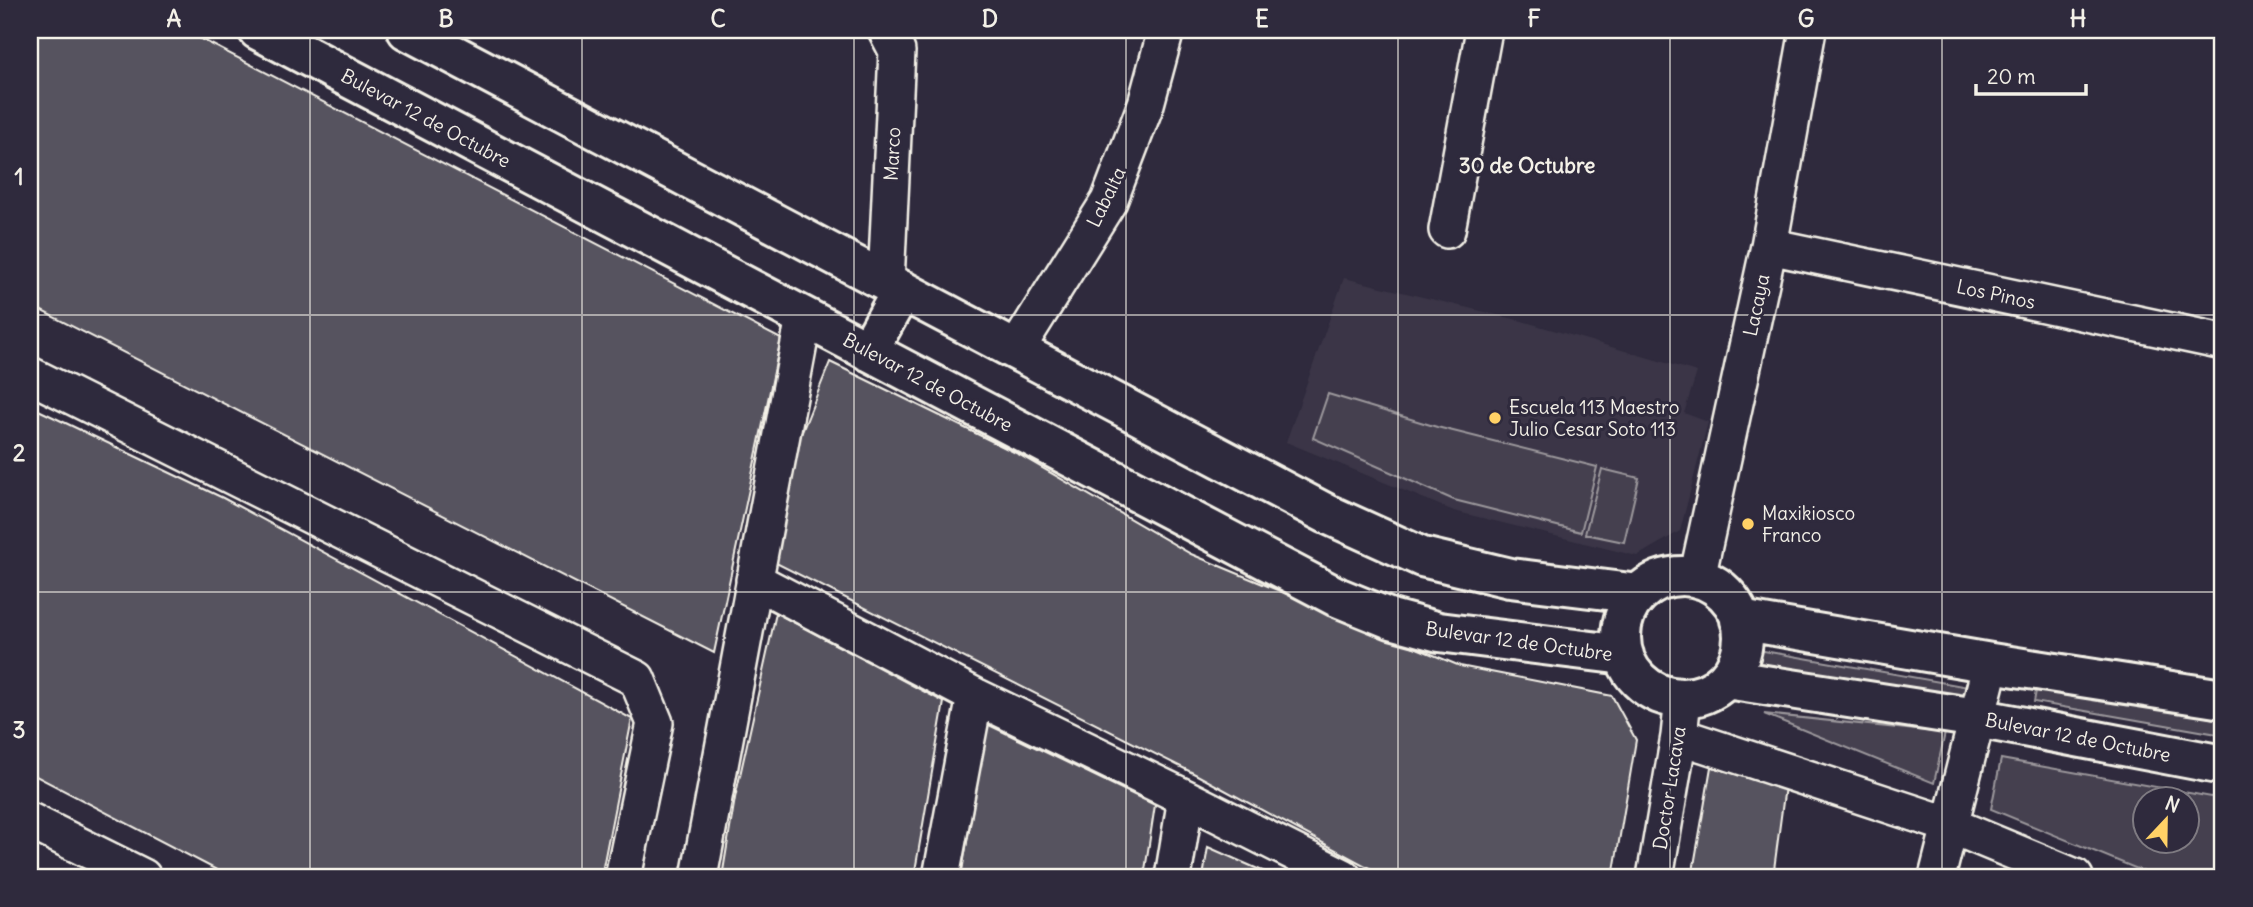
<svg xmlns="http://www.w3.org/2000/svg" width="2253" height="907" viewBox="0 0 2253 907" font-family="Delius,sans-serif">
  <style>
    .built { fill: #3b3647 }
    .green { fill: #454050; stroke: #9c989c; stroke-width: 2; fill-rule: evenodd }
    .building { fill: #56525f; stroke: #f4f1e8; stroke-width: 2 }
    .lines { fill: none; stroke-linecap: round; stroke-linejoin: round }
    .street-casing { stroke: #f4f1e8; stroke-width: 40 }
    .secondary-casing { stroke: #f4f1e8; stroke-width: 44 }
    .street { stroke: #2f2a3d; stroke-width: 35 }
    .secondary { stroke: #2f2a3d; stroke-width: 38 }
    .grid { fill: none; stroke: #f4f1e8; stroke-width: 2; stroke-opacity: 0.55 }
    .poi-dot { fill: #ffd166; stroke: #2f2a3d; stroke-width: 2.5 }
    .labels { text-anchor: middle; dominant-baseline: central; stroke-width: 6; stroke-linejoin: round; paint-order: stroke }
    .street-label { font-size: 19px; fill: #f4f1e8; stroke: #2f2a3d }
    .poi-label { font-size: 19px; fill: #f4f1e8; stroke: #2f2a3d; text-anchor: start }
    .neighbourhood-label { font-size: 21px; font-weight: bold; fill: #f4f1e8; stroke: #2f2a3d }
    .neatline { fill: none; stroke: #f4f1e8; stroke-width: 2.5 }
    .grid-label { font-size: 23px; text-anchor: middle; font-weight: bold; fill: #f4f1e8 }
  </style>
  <rect width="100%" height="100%" fill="#2f2a3d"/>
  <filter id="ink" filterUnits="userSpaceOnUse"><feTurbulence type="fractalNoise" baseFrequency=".0143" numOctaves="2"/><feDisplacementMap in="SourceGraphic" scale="14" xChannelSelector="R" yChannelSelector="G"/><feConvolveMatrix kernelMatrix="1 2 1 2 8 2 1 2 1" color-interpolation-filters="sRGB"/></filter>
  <g filter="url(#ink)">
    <path class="built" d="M1344 278 1522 321 1697 372 1684 413 1708 422 1680 531 1637 556 1454 511 1286 442Z"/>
    <path class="green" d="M1328 394 1437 427 1597 467 1581 532 1454 500 1313 438Z
      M1602 469 1639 478 1624 542 1585 534Z
      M1724 644 1974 688 1972 699 1858 682 1723 656Z
      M2037 685 2110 695 2223 721V735L2034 702Z
      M1764 714 1945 733 1934 783Z
      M2001 759 2223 799V877H2157L1991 809ZM2144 799H2186V841H2144Z"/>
    <path class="building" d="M30 30H184L781 339 714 653 30 305Z
      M830 362 1018 454 1191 554 1460 666 1612 696 1636 740 1613 877H1386L1197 775 772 561 792 457Z
      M30 406 223 498 632 719 601 877H230L30 773Z
      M776 613 944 702 914 877H722L735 798Z
      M987 724 1155 805 1144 877H961Z
      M1711 767 1786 779 1773 877H1692Z
      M1208 847 1276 877H1203Z"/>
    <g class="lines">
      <defs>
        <path id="street" d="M1447 230 1484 30
          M1769 246 2223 342
          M886 282 897 51 886 30
          M1016 350 1109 201 1146 104 1166 30
          M30 375 637 679 655 723 623 877
          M1697 578 1769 246 1808 30
          M754 580 975 696 1186 798 1343 877
          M1679 736 1950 825 2075 877
          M30 821 143 877
          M699 877 804 317
          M941 877 975 696
          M1173 877 1186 798
          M1655 877 1679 736 1683 698
          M1937 877 1991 663"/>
        <path id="secondary" d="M258 30 1337 597 1391 619 1439 632 1624 655
          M407 30 1327 514 1422 557 1510 578 1639 594
          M868 351 902 290
          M1621 637a61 61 0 1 1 122 0a61 61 0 1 1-122 0Z
          M1740 620 1991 663 2223 699
          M1726 679 1977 718 2223 765"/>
      </defs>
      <use href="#street" class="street-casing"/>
      <use href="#secondary" class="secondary-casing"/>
      <use href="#street" class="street"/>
      <use href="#secondary" class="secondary"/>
    </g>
  </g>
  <path class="grid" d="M310 30V877M582 30V877M854 30V877M1126 30V877M1398 30V877M1670 30V877M1942 30V877M30 315H2223M30 592H2223"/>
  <g class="poi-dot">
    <circle cx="1495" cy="418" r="7"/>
    <circle cx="1748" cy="524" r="7"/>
  </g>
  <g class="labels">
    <g class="street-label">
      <text transform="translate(426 118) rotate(28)">Bulevar 12 de Octubre</text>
      <text transform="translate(892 154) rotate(-87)">Marco</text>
      <text transform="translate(1106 197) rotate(-64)">Labalta</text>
      <text transform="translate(1996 294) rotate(12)">Los Pinos</text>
      <text transform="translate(1756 305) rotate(-78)">Lacaya</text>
      <text transform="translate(928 382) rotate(28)">Bulevar 12 de Octubre</text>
      <text transform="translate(1519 641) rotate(8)">Bulevar 12 de Octubre</text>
      <text transform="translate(2078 737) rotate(11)">Bulevar 12 de Octubre</text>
      <text transform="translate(1669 788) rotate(-81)">Doctor Lacava</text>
    </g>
    <g class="poi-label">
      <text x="1509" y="407">Escuela 113 Maestro<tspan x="1509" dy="22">Julio Cesar Soto 113</tspan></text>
      <text x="1762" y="513">Maxikiosco<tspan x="1762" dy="22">Franco</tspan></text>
    </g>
    <g class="neighbourhood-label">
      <text x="1527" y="165">30 de Octubre</text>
    </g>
  </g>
  <rect width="2253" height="907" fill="none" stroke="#2f2a3d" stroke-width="77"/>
  <g transform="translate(2166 820) rotate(22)"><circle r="33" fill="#2f2a3d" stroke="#7e7a81" stroke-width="2"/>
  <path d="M0-5L12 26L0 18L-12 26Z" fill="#ffd166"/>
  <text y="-10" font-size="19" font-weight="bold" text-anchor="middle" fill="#f4f1e8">N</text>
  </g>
  <path d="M1976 84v10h110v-10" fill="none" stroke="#f4f1e8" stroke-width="3.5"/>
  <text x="1987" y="84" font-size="21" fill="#f4f1e8" stroke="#2f2a3d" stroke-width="5" paint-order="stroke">20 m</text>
  <rect x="38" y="38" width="2176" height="831" class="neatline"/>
  <g class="grid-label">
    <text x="174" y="27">A</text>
    <text x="446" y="27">B</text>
    <text x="718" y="27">C</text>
    <text x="990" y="27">D</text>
    <text x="1262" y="27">E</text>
    <text x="1534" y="27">F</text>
    <text x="1806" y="27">G</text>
    <text x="2078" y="27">H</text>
    <text x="19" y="185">1</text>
    <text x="19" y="461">2</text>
    <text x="19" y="738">3</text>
  </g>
</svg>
